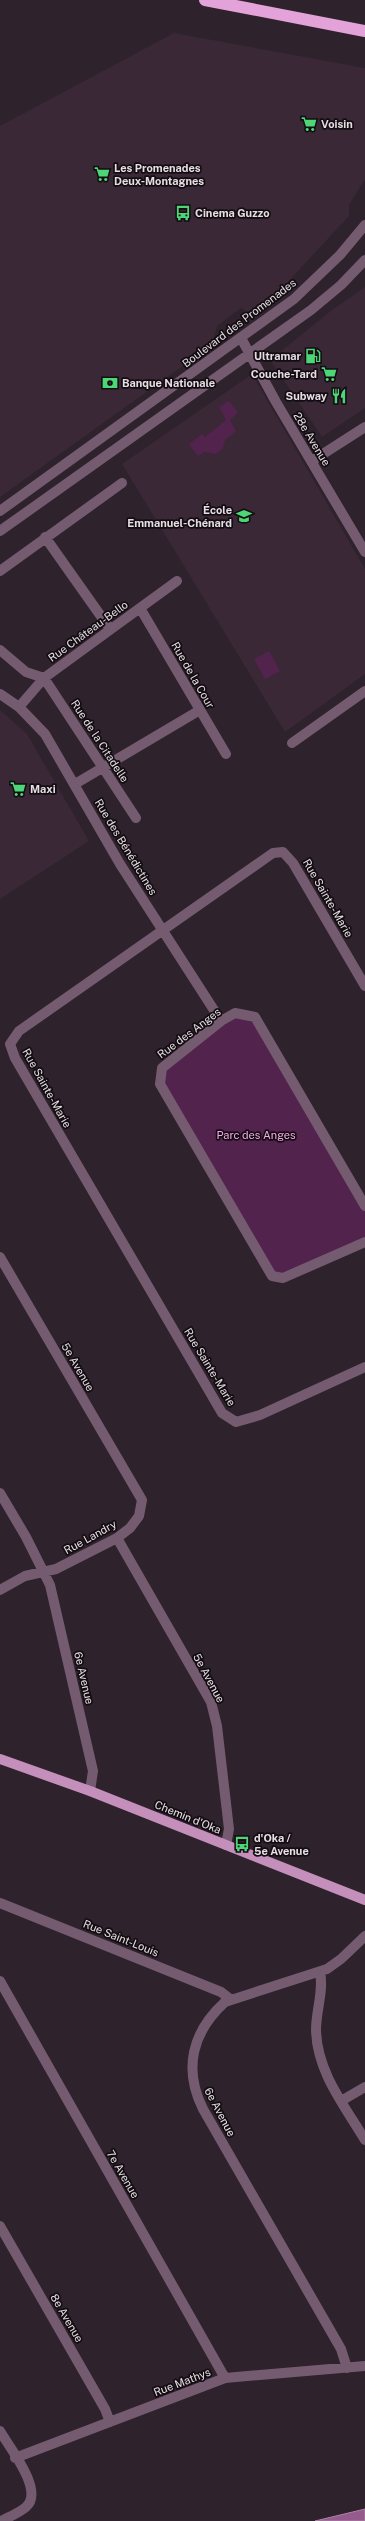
<svg xmlns="http://www.w3.org/2000/svg" width="365" height="2521" viewBox="0 0 365 2521" font-family="'Public Sans',sans-serif">
  <style>
    .built { fill: #3a2837 }
    .green { fill: #52234c }
    .water { fill: #955b8c; stroke: #ad82a6 }
    .lines { fill: none; stroke-linecap: round; stroke-linejoin: round }
    .minor { stroke: #755b70; stroke-width: 10 }
    .major { stroke: #c48fba; stroke-width: 10 }
    .highway { stroke: #e3a3d8; stroke-width: 12 }
    .labels { text-anchor: middle; dominant-baseline: central; stroke-width: 3.5; stroke-linejoin: round; paint-order: stroke }
    .poi-label { font-size: 11px; font-weight: bold; fill: #e6dee4; stroke: #130d12; text-anchor: start }
    .street-label { font-size: 11px; fill: #e6dee4; stroke: #130d12 }
    .park-label { font-size: 11px; fill: #fca9ef; stroke: #130d12 }
  </style>
  <rect width="100%" height="100%" fill="#2e222c"/>
  <path class="built" d="M174 33 365 68V179L349 205V216L287 283 251 313 241 308 217 326 212 345 0 497V126Z
    M365 287V408L322 437 270 360 332 310Z
    M252 374 365 569V674L285 732 122 464Z
    M0 710 27 734 89 841 0 899Z"/>
  <path class="green" d="M229 401 238 412 230 420 236 431 225 440 223 448 216 454 204 452 198 456 189 444 202 434 205 437 226 420 219 407Z
    M269 651 280 671 265 679 254 659Z
    M235 1013 255 1017 365 1206V1242L331 1258 272 1276 160 1084 162 1068Z"/>
  <path class="water" d="M365 2509V2521H315Z"/>
  <g class="lines">
    <path class="minor" d="M241 338 276 402 365 552
      M312 461 365 427
      M0 511 294 299 340 255 365 225
      M0 531 311 310 341 285 365 260
      M45 537 110 629
      M0 571 122 483
      M140 608 226 754
      M0 650 26 672 44 678 136 818
      M0 694 19 707 45 734 120 864 221 1021
      M19 707 44 678 177 581
      M292 743 365 691
      M75 784 200 710
      M365 986 293 863 283 852 273 853 19 1031 10 1044 15 1058 222 1413 236 1422 260 1415 365 1367
      M365 1206 255 1017 235 1013 221 1021 162 1068 160 1084 272 1276 283 1278 365 1242
      M0 1257 142 1500 139 1516 130 1528 117 1538 56 1569 25 1576 0 1590
      M0 1493 26 1537 50 1585 93 1771 90 1791
      M117 1538 211 1702 217 1726 229 1829 226 1845
      M0 1903 221 1992 230 1999
      M320 1972C324 1991 316 2010 316 2030 317 2072 344 2105 365 2140
      M0 1981 225 2378
      M341 2101 365 2087
      M0 2226 105 2409 110 2422
      M347 2368 341 2349 203 2109C183 2069 192 2032 225 2002L327 1969 341 1959 365 1936
      M0 2431C9 2447 45 2491 26 2507 19 2513 9 2517 1 2521
      M15 2458 225 2378 365 2366"/>
    <path class="major" d="M0 1759 90 1791 365 1900"/>
    <path class="highway" d="M205 0 365 31"/>
  </g>
  <defs>
    <symbol id="supermarket-bare" viewBox="-9 -9 18 18"><path d="M-6-5.5h2.5l.6 2H6L4.5 2H-2.5L-4.4-4H-6ZM-1.5 3.2a1.3 1.3 0 1 0 .1 0ZM3 3.2a1.3 1.3 0 1 0 .1 0Z" fill="#4dd676" stroke="#130d12" stroke-width="2.5" paint-order="stroke"/></symbol>
    <symbol id="bus-bare" viewBox="-9 -9 18 18"><path d="M-5-6H5V4H4V6H2V4H-2V6H-4V4H-5ZM-3.5-4V0h7V-4ZM-3.5 1.2v1.5H-2V1.2ZM2 1.2v1.5H3.5V1.2Z" fill="#4dd676" stroke="#130d12" stroke-width="2.5" paint-order="stroke"/></symbol>
    <symbol id="fuel-bare" viewBox="-9 -9 18 18"><path d="M-5.5-6h7V0h2V4h1.3V-2.5L3-4.5l.8-.8L6-3V5H2.5V1h-1V6h-7ZM-4.2-4.7v3.2H.2V-4.7Z" fill="#4dd676" stroke="#130d12" stroke-width="2.5" paint-order="stroke"/></symbol>
    <symbol id="bank-bare" viewBox="-9 -9 18 18"><path d="M-6-4H6V4H-6ZM0-2.3a2.3 2.3 0 1 0 0 4.6a2.3 2.3 0 1 0 0-4.6Z" fill="#4dd676" stroke="#130d12" stroke-width="2.5" paint-order="stroke"/></symbol>
    <symbol id="restaurant-bare" viewBox="-9 -9 18 18"><path d="M-5-6h1v4h1v-4h1v4h1v-4h1v5L-1.5 .5V6h-2V.5L-5-1ZM5-6V6H3V1.5H1.5Q1.5-4 5-6Z" fill="#4dd676" stroke="#130d12" stroke-width="2.5" paint-order="stroke"/></symbol>
    <symbol id="school-bare" viewBox="-9 -9 18 18"><path d="M0-5L7-2L0 1L-7-2ZM-4 1L0 2.5L4 1V4Q0 6-4 4Z" fill="#4dd676" stroke="#130d12" stroke-width="2.5" paint-order="stroke"/></symbol>
  </defs>
  <g fill-rule="evenodd">
    <use href="#supermarket-bare" x="298" y="113" width="22" height="22"/>
    <use href="#supermarket-bare" x="91" y="163" width="22" height="22"/>
    <use href="#bus-bare" x="172" y="202" width="22" height="22"/>
    <use href="#fuel-bare" x="302" y="345" width="22" height="22"/>
    <use href="#supermarket-bare" x="318" y="363" width="22" height="22"/>
    <use href="#bank-bare" x="99" y="372" width="22" height="22"/>
    <use href="#restaurant-bare" x="328" y="385" width="22" height="22"/>
    <use href="#school-bare" x="233" y="505" width="22" height="22"/>
    <use href="#supermarket-bare" x="7" y="778" width="22" height="22"/>
    <use href="#bus-bare" x="231" y="1833" width="22" height="22"/>
  </g>
  <g class="labels">
    <g class="poi-label">
      <text x="321" y="124">Voisin</text>
      <text x="114" y="168">Les Promenades<tspan x="114" dy="13">Deux-Montagnes</tspan></text>
      <text x="195" y="213">Cinema Guzzo</text>
      <text x="301" y="356" text-anchor="end">Ultramar</text>
      <text x="317" y="374" text-anchor="end">Couche-Tard</text>
      <text x="122" y="383">Banque Nationale</text>
      <text x="327" y="396" text-anchor="end">Subway</text>
      <text x="232" y="510" text-anchor="end">École<tspan x="232" dy="13">Emmanuel-Chénard</tspan></text>
      <text x="30" y="789">Maxi</text>
      <text x="254" y="1838">d'Oka /<tspan x="254" dy="13">5e Avenue</tspan></text>
    </g>
    <g class="street-label">
      <text transform="translate(239 323) rotate(-37)">Boulevard des Promenades</text>
      <text transform="translate(312 439) rotate(59)">28e Avenue</text>
      <text transform="translate(88 631) rotate(-36)">Rue Château-Bello</text>
      <text transform="translate(193 675) rotate(60)">Rue de la Cour</text>
      <text transform="translate(100 741) rotate(57)">Rue de la Citadelle</text>
      <text transform="translate(126 847) rotate(59)">Rue des Bénédictines</text>
      <text transform="translate(328 898) rotate(60)">Rue Sainte-Marie</text>
      <text transform="translate(189 1033) rotate(-37)">Rue des Anges</text>
      <text transform="translate(47 1088) rotate(61)">Rue Sainte-Marie</text>
      <text transform="translate(78 1367) rotate(60)">5e Avenue</text>
      <text transform="translate(210 1367) rotate(59)">Rue Sainte-Marie</text>
      <text transform="translate(90 1537) rotate(-29)">Rue Landry</text>
      <text transform="translate(84 1678) rotate(77)">6e Avenue</text>
      <text transform="translate(209 1678) rotate(62)">5e Avenue</text>
      <text transform="translate(188 1817) rotate(22)">Chemin d'Oka</text>
      <text transform="translate(121 1938) rotate(22)">Rue Saint-Louis</text>
      <text transform="translate(220 2112) rotate(62)">6e Avenue</text>
      <text transform="translate(123 2174) rotate(60)">7e Avenue</text>
      <text transform="translate(67 2318) rotate(60)">8e Avenue</text>
      <text transform="translate(182 2382) rotate(-21)">Rue Mathys</text>
    </g>
    <g class="park-label">
      <text x="256" y="1135">Parc des Anges</text>
    </g>
  </g>
</svg>
